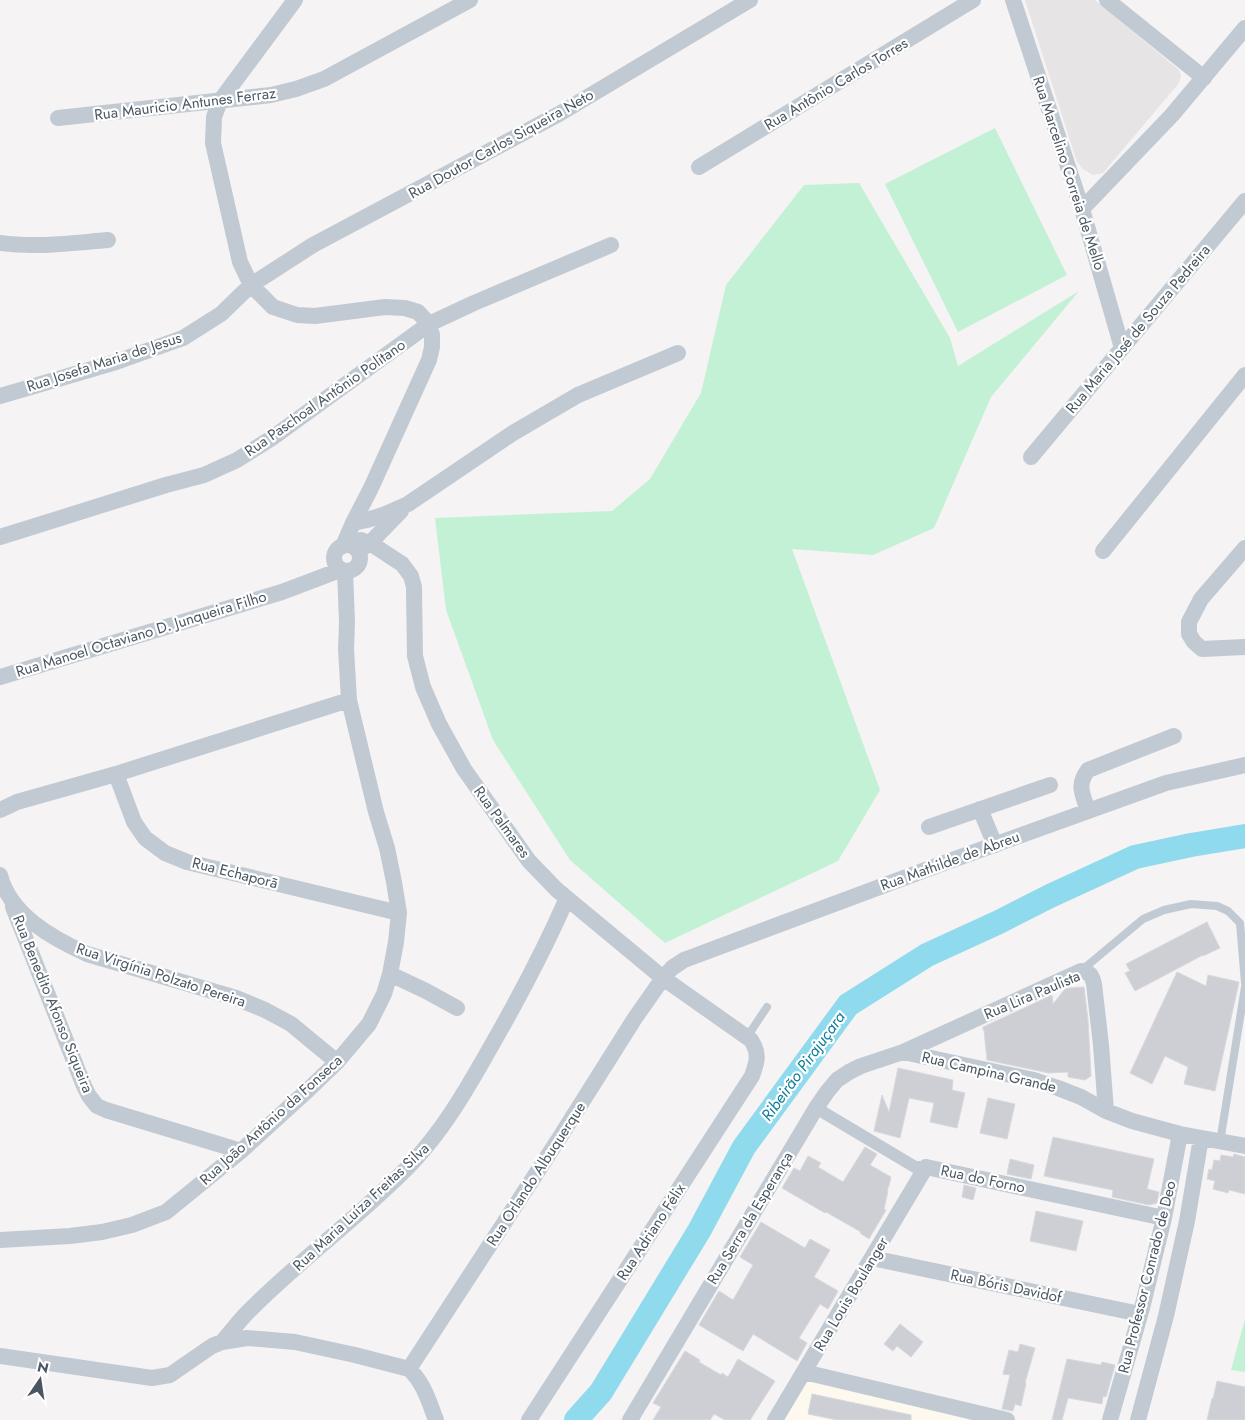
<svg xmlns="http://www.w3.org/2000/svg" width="1245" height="1420" viewBox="0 0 1245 1420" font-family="Jost,sans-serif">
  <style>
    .commercial { fill: #fdf9ef }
    .education { fill: #e6e4e5 }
    .green { fill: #c3f1d5 }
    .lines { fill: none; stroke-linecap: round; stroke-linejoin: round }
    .stream { stroke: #90daee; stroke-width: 4 }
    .river { stroke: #90daee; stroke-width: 24 }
    .building { fill: #cdcfd5; stroke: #d7d9de }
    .service { stroke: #c1cad2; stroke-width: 8 }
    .pedestrian { stroke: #c1cad2; stroke-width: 12 }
    .minor { stroke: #c1cad2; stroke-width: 16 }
    .labels { text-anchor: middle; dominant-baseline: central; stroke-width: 4.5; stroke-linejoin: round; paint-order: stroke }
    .street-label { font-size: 15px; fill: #4a5661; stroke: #fff }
    .water-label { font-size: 16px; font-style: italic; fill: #0c7c9b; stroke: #fff }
  </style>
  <rect width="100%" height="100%" fill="#f5f3f3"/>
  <path class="commercial" d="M804 1372 1007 1420H775Z"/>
  <path class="education" d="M1025 0H1095L1179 70 1181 76 1179 83 1103 173 1093 175 1083 169 1077 162Z"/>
  <path class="green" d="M995 128 1067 275 958 332 885 184Z
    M859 183 950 338 958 366 1079 291 991 397 934 528 873 555 792 549 880 790 838 861 665 943 570 860 493 740 446 610 435 518 612 511 650 479 701 393 726 285 804 185Z
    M1245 1319V1372L1231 1370Z"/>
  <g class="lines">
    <path class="stream" d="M575 1420 577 1418"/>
    <path class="river" d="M576 1420 601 1392 699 1231 744 1147 848 1005 927 955 999 922 1050 896 1135 857 1191 845 1245 836"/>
  </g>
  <path class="building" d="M1207 922 1220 948 1203 956V955L1135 991 1125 973 1130 971 1126 964Z
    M1177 972 1206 986 1208 975 1239 982 1215 1091 1184 1084 1188 1067 1165 1056 1152 1084 1130 1073Z
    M1084 987 1088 1020 1091 1076 1085 1080 1068 1077V1072L1049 1073 987 1060 984 1030H983V1027L1052 995 1053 1004 1065 989 1068 988Z
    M898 1068 953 1080 952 1090 965 1093 957 1128 930 1122 934 1103 909 1098 900 1138 874 1131 882 1095 889 1112Z
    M988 1098 1015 1104 1007 1139 980 1133Z
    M1053 1137 1154 1159 1147 1189 1159 1192 1157 1203 1149 1205 1112 1197 1113 1190 1044 1176Z
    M865 1147 877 1154 870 1165 891 1177 889 1186 887 1190 888 1191 884 1209 886 1210 869 1239 860 1233 861 1232 826 1212 825 1213 782 1188 794 1168 800 1171 808 1156 821 1163 818 1167 843 1182Z
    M1234 1154 1245 1157V1194L1229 1190 1228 1193 1213 1189 1215 1181 1207 1179 1209 1169 1212 1170 1214 1160 1220 1161 1221 1155 1233 1157Z
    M1010 1159 1034 1165 1031 1179 1007 1174Z
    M964 1185 976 1188 973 1200 962 1197Z
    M1036 1211 1083 1221 1076 1251 1030 1241Z
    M761 1222 805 1248 810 1239 830 1250 814 1277 838 1291 828 1309 820 1304 799 1338 807 1343 797 1361 753 1334 743 1351 699 1325 719 1291 733 1300 753 1265 740 1257Z
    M900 1324 923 1342 911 1357 897 1346 893 1351 884 1344Z
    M1020 1344 1035 1348 1025 1383H1026L1021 1406 1015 1404 1013 1411 1002 1409 1010 1375 1003 1374 1009 1350 1018 1352Z
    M685 1351 700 1360 699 1362 721 1375 722 1373 728 1377 738 1359 775 1381 750 1420H725L714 1414 710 1420H653L661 1407 653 1403Z
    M1067 1359 1101 1365 1102 1362 1115 1365 1106 1397 1103 1396 1102 1404 1068 1398 1062 1420H1052Z
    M1217 1381 1245 1387V1420H1207L1212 1398 1213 1399Z
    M812 1394 911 1415V1420H837L808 1414Z"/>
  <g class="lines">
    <path class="service" d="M1082 970 1143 919 1164 910 1191 904 1217 906 1228 911 1240 923 1245 983
      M747 1037 767 1007
      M1220 1142 1245 987"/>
    <path class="pedestrian" d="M816 1108 915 1167H926"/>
    <path class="minor" d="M295 0 220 101 214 117 213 143 240 262 251 285 273 307 297 315 315 316 385 307 405 308 418 312 429 324 432 335V347L429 360 371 488 353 523 343 546
      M1013 0 1082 209 1122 348
      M1107 0 1204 78
      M58 118 271 95 296 89 324 79 470 0
      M699 167 973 0
      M1082 209 1172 115 1245 28
      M0 243C36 248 72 243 108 240
      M0 396 116 362 183 338 221 314 251 285 313 245 559 114 750 0
      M1031 457 1245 201
      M353 523 367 520 383 515 408 504 513 433 578 395 678 353
      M0 537 166 485 204 475 237 460 272 438 429 324 474 303 611 245
      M361 540 370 543 402 564 411 576 414 587 415 656 423 687 439 724 464 769 529 861 557 890 663 978 751 1040C760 1054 757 1062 752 1076L529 1420
      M334 558a13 13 0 1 1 26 0a13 13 0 1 1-26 0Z
      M1245 548 1201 599 1189 622V634L1194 642 1202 649 1245 647
      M361 549 370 543 401 511
      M1103 551 1245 375
      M0 677 282 592 340 570
      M116 774 134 822 145 838 165 853 187 862 399 913
      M980 809 995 845
      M0 810 17 802 116 774 349 700
      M1088 811C1083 794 1076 786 1088 770L1174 736
      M929 827 1050 785
      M0 875C10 915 52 938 87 954L236 998 265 1010 291 1024 337 1062
      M13 907 84 1086 89 1096 97 1106 106 1110 241 1151
      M390 974 426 991 457 1008
      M903 1052 1034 1080 1058 1088 1081 1097 1106 1111 1132 1121 1180 1134 1245 1146
      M0 1240 70 1236 102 1232 132 1225 166 1212 241 1151 308 1090 337 1062 369 1024 384 994 390 974 396 942 399 913 394 882 387 848 376 812 349 700 346 649 347 622 345 571
      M872 1258 1140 1314
      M222 1342C232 1331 241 1318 252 1308 303 1257 362 1215 412 1163 442 1131 464 1094 485 1057 515 1005 543 953 567 898
      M0 1356 152 1378 170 1375 212 1346 222 1342 247 1338 295 1342 355 1355 409 1369C424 1383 429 1402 436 1420
      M409 1369 560 1137 635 1018 663 978 672 968 684 960 944 863 1166 783 1245 765
      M804 1372 1007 1420
      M630 1420 816 1108 827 1092 837 1080 849 1072 861 1066 903 1052 1081 971C1090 972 1092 975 1094 984L1101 1045 1106 1111
      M775 1420 926 1167 1164 1218
      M1110 1420 1142 1308 1164 1218 1180 1134
      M1138 1420 1166 1316 1187 1221 1201 1138"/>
  </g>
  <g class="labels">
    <g class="street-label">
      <text transform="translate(836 84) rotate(-31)">Rua Antônio Carlos Torres</text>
      <text transform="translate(185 104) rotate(-7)">Rua Mauricio Antunes Ferraz</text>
      <text transform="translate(501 144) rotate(-29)">Rua Doutor Carlos Siqueira Neto</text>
      <text transform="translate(1069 173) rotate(72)">Rua Marcelino Correia de Mello</text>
      <text transform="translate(1138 329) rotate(-50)">Rua Maria José de Souza Pedreira</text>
      <text transform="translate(104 362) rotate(-18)">Rua Josefa Maria de Jesus</text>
      <text transform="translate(325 398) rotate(-35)">Rua Paschoal Antônio Politano</text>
      <text transform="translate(141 634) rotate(-17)">Rua Manoel Octaviano D. Junqueira Filho</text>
      <text transform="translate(502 822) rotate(54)">Rua Palmares</text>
      <text transform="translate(950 861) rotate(-20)">Rua Mathilde de Abreu</text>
      <text transform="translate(235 873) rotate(14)">Rua Echaporã</text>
      <text transform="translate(161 975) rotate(18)">Rua Virgínia Polzato Pereira</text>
      <text transform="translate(1032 995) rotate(-23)">Rua Lira Paulista</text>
      <text transform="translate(53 1004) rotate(68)">Rua Benedito Afonso Siqueira</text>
      <text transform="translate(989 1072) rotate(13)">Rua Campina Grande</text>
      <text transform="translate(271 1120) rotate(-42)">Rua João Antônio da Fonseca</text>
      <text transform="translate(536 1174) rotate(-57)">Rua Orlando Albuquerque</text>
      <text transform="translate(983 1179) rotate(12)">Rua do Forno</text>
      <text transform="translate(361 1207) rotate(-43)">Rua Maria Luíza Freitas Silva</text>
      <text transform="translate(750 1218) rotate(-59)">Rua Serra da Esperança</text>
      <text transform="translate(651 1232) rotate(-57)">Rua Adriano Félix</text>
      <text transform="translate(1147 1277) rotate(-76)">Rua Professor Conrado de Deo</text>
      <text transform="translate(1006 1286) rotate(12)">Rua Bóris Davidof</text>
      <text transform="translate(851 1294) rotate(-59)">Rua Louis Boulanger</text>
    </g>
    <g class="water-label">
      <text transform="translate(803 1066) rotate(-54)">Ribeirão Pirajuçara</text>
    </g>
  </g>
  <g transform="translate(40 1380) rotate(13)" stroke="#ffffff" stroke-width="4" paint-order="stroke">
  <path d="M0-4L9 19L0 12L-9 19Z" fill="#4a5661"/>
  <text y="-8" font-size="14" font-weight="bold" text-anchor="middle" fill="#4a5661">N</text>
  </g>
</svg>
